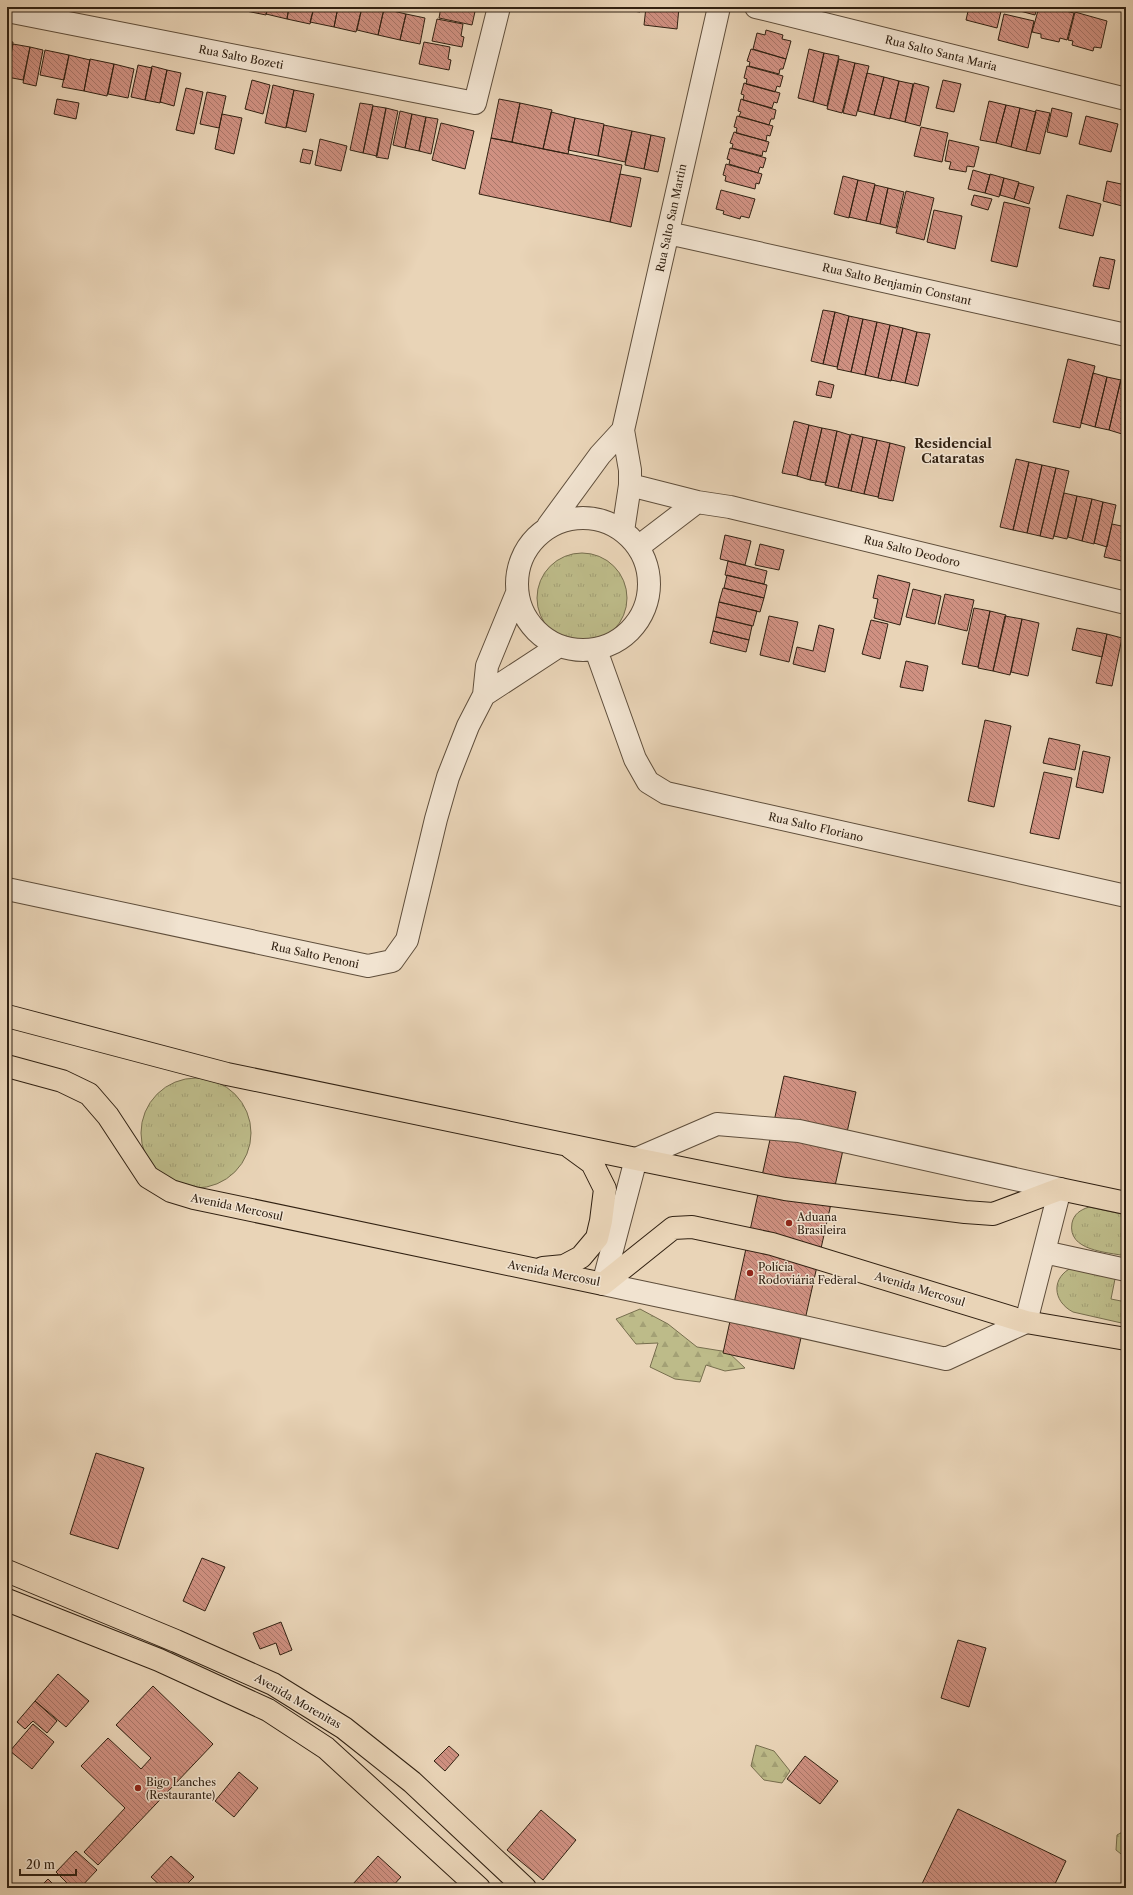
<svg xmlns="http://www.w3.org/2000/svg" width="1133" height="1895" viewBox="0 0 1133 1895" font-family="'Libre Caslon Text',serif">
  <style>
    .grass { fill: url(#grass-tufts); stroke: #776e4e }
    .forest { fill: url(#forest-firs); stroke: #776e4e }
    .building { fill: url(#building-back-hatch); stroke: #312112 }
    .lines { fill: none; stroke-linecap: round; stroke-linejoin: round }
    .minor-casing { stroke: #5f4e3b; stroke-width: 24 }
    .major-casing { stroke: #312112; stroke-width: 24 }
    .highway-casing { stroke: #312112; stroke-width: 24 }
    .minor { stroke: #f1e3d0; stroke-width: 22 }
    .major { stroke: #e9d4b7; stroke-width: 22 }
    .highway { stroke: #e9d4b7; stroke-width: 22 }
    .poi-dot { fill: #8f2418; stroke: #f1e3d0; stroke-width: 1.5 }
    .labels { text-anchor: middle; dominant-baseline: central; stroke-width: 3; stroke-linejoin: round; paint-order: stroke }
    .street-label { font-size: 11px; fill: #312112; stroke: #f1e3d0 }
    .poi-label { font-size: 11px; fill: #312112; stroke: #f1e3d0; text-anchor: start }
    .quarter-label { font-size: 13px; font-weight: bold; fill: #312112; stroke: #f1e3d0 }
  </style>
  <defs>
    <pattern id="grass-tufts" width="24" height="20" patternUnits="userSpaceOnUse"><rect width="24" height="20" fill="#bdbb89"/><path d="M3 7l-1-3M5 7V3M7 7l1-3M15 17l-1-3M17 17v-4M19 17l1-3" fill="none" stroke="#a3a075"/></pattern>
    <pattern id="forest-firs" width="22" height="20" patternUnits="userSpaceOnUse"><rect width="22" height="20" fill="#bdbb89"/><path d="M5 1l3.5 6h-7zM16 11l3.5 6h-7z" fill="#a3a075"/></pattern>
    <pattern id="building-back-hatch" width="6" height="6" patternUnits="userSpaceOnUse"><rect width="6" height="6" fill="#d09182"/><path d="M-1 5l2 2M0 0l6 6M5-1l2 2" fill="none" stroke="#a97669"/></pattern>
  </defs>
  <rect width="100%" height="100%" fill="#e9d4b7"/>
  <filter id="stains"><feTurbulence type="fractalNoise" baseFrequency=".005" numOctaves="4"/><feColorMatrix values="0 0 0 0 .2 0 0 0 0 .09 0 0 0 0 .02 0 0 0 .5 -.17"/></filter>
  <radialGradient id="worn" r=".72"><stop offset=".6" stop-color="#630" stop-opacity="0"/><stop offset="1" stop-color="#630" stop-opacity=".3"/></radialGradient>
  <path class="grass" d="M537 598a45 45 0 1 1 90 0a45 45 0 1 1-90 0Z
    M141 1133a55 55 0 1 1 110 0a55 55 0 1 1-110 0Z
    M1089 1207 1126 1215V1256C1107 1252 1067 1251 1072 1223 1074 1214 1080 1210 1089 1207Z
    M1073 1267 1116 1274 1111 1299 1126 1302V1324L1073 1312C1052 1301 1051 1277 1073 1267Z"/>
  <path class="forest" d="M640 1309 668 1324 697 1347 728 1352 745 1368 725 1371 706 1365 700 1382 675 1379 650 1367 658 1343 636 1344 616 1319Z
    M756 1745 774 1751 790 1771 782 1783 764 1780 751 1766Z
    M1126 1830V1858L1116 1850 1117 1835Z"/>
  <path class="building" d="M242 7H268L266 15 241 10Z
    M268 7H289L287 19 266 14Z
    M289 7H314L310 24 287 19Z
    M314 7H338L334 27 310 22Z
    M338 7H362L356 32 334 27Z
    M362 7 384 9 378 35 357 30Z
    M441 7H476L472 25 439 18Z
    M618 7H640V12L618 9Z
    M646 7H679L677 29 644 25Z
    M969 7H1002L997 28 966 20Z
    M1005 7H1037L1035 15Z
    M1039 7H1050L1074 13 1067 40 1060 38 1059 42 1041 38V34L1032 32Z
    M384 9 406 14 400 40 378 35Z
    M1075 12 1107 21 1101 48 1094 47 1093 51 1072 45 1073 41 1068 40Z
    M406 14 425 18 420 44 400 40Z
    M1004 14 1034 21 1028 48 998 40Z
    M437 19 463 24 461 36 464 37 462 47 432 41Z
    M766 30 783 35 782 39 791 41 786 59 753 49 757 33 765 35Z
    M7 41 13 42 7 73Z
    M424 42 450 47 448 59 451 60 449 70 419 64Z
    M13 44 30 47 23 80 7 77Z
    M30 47 43 50 36 86 23 83Z
    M751 49 786 59 783 69H780L779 74 749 66 750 62 747 61Z
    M809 49 824 53 813 102 798 98Z
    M45 50 69 55 64 80 40 75Z
    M824 53 839 56 827 106 813 102Z
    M69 55 90 60 84 91 62 87Z
    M90 59 114 64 107 96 84 91Z
    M839 59 855 63 842 113 827 109Z
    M855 63 869 66 856 116 843 113Z
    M114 64 134 69 128 98 108 94Z
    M138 65 152 68 145 100 131 97Z
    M152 66 167 70 160 103 145 100Z
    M747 66 783 76 780 87 777 86 775 92 746 84 747 79 744 78Z
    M167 70 181 73 174 106 160 102Z
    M867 73 884 77 874 115 858 111Z
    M884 77 899 81 890 119 874 115Z
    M252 80 270 85 263 114 245 109Z
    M943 80 961 84 954 112 936 108Z
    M899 81 913 84 905 122 890 118Z
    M744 83 780 93 777 103 774 102 772 108 743 100 744 95 741 94Z
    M914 83 929 87 920 126 905 122Z
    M273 85 294 90 286 128 265 123Z
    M186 88 203 92 194 134 176 130Z
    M294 90 314 94 306 132 286 127Z
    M207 92 226 96 219 128 200 124Z
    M57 99 79 103 76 119 54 114Z
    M499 99 520 103 512 142 491 138Z
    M741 99 776 110 774 119H771L769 125 739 116 741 112 738 111Z
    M989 101 1006 105 996 143 980 140Z
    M360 103 373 105 363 153 350 150Z
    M520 103 552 110 543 149 512 142Z
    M1006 105 1020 108 1011 147 996 143Z
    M373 106 386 108 377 156 363 153Z
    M386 108 398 111 388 159 376 157Z
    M1020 108 1036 112 1026 151 1011 147Z
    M1052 108 1072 113 1067 137 1047 132Z
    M1036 110 1050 113 1040 154 1026 151Z
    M400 111 412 114 405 148 393 145Z
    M551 112 575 118 568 154 543 149Z
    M222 114 242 118 234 154 215 149Z
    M412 114 426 117 419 151 405 148Z
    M737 116 773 126 770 136 767 135 766 141 736 133 737 128 734 127Z
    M1086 116 1118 124 1111 152 1079 144Z
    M426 117 438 119 431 154 419 151Z
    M575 118 604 124 598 156 568 150Z
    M441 123 474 131 465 169 432 160Z
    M604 125 632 131 625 162 598 156Z
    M921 127 948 133 942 162 914 156Z
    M632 131 651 135 644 169 625 165Z
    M734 132 769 142 766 152 763 151 762 156 732 148 733 144 730 143Z
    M651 135 665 138 658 172 644 169Z
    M491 138 622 165 610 222 479 194Z
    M320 139 347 146 341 171 315 165Z
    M949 140 979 147 974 167 967 166 966 172 949 169 951 162 945 161Z
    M730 148 766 158 763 168 760 167 758 173 729 164 730 160 727 159Z
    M303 149 313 151 310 164 300 162Z
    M726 164 762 174 759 184 756 183 755 189 725 181 726 176 723 175Z
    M973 170 990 175 985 193 968 189Z
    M620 174 641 178 631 227 610 222Z
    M990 174 1004 178 999 197 985 193Z
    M843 176 858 180 849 218 834 214Z
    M1004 178 1019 182 1014 199 1000 195Z
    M858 180 875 184 866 221 849 217Z
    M1107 181 1126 185V207L1103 201Z
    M1019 183 1034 187 1029 204 1014 199Z
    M875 185 888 188 880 224 866 221Z
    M888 188 904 192 896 228 880 224Z
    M721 190 755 199 749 218 741 216 740 219 723 214 724 211 716 209Z
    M906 191 934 198 924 240 896 233Z
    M974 195 992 199 988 210 971 205Z
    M1067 195 1101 204 1093 236 1059 228Z
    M1004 202 1030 208 1017 267 991 261Z
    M934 210 962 216 955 249 927 242Z
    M1100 257 1115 260 1109 289 1093 286Z
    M823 310 835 312 823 364 811 361Z
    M835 312 849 316 837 367 823 364Z
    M849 316 863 319 851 372 837 369Z
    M863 319 877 322 865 375 851 372Z
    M877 322 890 325 878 378 865 375Z
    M890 325 903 328 891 381 878 378Z
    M903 328 917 332 905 383 891 380Z
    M917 332 930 334 918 386 905 383Z
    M1068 359 1095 366 1080 428 1053 422Z
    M1093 373 1107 377 1095 427 1081 423Z
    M1107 377 1121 380 1109 430 1095 427Z
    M1121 379 1126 380V415L1122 434 1109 430Z
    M819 381 834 385 831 398 816 395Z
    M1126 415V434L1122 433Z
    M794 421 809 425 797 476 782 473Z
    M809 425 822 428 810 480 797 476Z
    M822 428 837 431 826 483 810 480Z
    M837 431 850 435 838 488 825 485Z
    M851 434 863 437 851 491 838 488Z
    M863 437 877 440 864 494 851 491Z
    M877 440 890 443 878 497 864 494Z
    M890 443 905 447 893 501 878 498Z
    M1016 459 1029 462 1013 530 1000 527Z
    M1029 462 1042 465 1027 533 1013 530Z
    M1042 465 1056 468 1040 536 1027 533Z
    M1056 468 1069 471 1053 539 1040 536Z
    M1064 493 1077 496 1067 539 1054 536Z
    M1077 496 1092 499 1082 541 1068 537Z
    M1092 499 1103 502 1094 544 1082 541Z
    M1103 502 1116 505 1107 547 1094 543Z
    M1112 524 1126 527V562L1104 557Z
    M725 535 751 541 745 565 720 559Z
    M760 544 784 550 779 570 755 565Z
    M728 561 767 571 764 584 725 575Z
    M727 575 767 585 764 598 724 588Z
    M878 575 910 583 900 625 874 618 878 599 873 598Z
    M723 588 764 598 760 612 719 602Z
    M913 589 941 596 935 624 906 617Z
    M945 594 974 600 967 631 938 624Z
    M719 602 757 611 753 626 716 617Z
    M974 608 990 611 978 667 962 664Z
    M990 611 1006 615 993 671 978 668Z
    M769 616 798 622 789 662 760 655Z
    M1005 616 1022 619 1010 675 993 671Z
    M716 617 752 626 749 640 713 631Z
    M1022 619 1039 623 1028 676 1011 672Z
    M871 620 888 624 880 659 862 654Z
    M819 625 834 629 825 672 793 664 797 647 813 651Z
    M1077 628 1107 634 1102 657 1072 650Z
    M713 631 749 640 746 652 710 643Z
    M1107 634 1122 638 1112 686 1096 683Z
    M906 661 928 666 923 691 900 687Z
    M985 720 1011 726 994 807 968 801Z
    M1049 738 1080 745 1075 770 1043 763Z
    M1083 751 1110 757 1103 793 1076 787Z
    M1044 772 1072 778 1059 839 1030 833Z
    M784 1076 856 1092 794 1369 723 1353Z
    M96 1453 144 1468 118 1549 70 1534Z
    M202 1558 225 1567 205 1611 183 1601Z
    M281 1622 292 1650 280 1655 276 1643 260 1649 253 1633Z
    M958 1640 986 1648 969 1707 941 1698Z
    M58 1674 89 1701 66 1727 35 1701Z
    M153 1686 213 1744 98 1865 84 1852 125 1808 81 1766 108 1738 141 1769 151 1758 116 1725Z
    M35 1701 57 1721 47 1733 33 1721 25 1729 17 1722Z
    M33 1724 54 1742 32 1769 10 1751Z
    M449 1746 459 1755 445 1771 434 1761Z
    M805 1756 838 1781 820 1804 787 1779Z
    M239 1772 258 1788 234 1817 215 1801Z
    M958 1809 1066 1861 1053 1888H920Z
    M541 1810 576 1840 543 1880 507 1850Z
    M76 1851 97 1870 80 1888H72L56 1872Z
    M171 1856 194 1877 183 1888H163L151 1877Z
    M378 1856 401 1877 391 1888H358L353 1884Z
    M48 1879 57 1888H39Z"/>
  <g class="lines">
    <defs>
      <path id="minor" d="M756 7 1126 99
        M7 11 475 103 499 7
        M668 233 1126 335
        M630 485 697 502 730 507 1126 603
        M517 584a66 66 0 1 1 132 0a66 66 0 1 1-132 0Z
        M548 526 600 455 623 430
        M623 531 630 485V470L623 430 719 7
        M638 547 697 502
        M596 650 635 759 648 782 666 793 1126 896
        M484 695 559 646
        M7 889 368 966 392 961 407 940 436 819 448 777 468 726 484 695 487 666 517 593
        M717 1124 799 1131 1060 1189 1026 1322 946 1359 755 1316 603 1284 636 1159Z
        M1044 1252 1126 1270"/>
      <path id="major" d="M7 1571 176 1641 273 1684 344 1728 412 1782 525 1888
        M7 1600 159 1660 268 1710 326 1748 479 1888"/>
      <path id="highway" d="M7 1016 227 1074 636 1159 785 1189 965 1212 993 1214 1060 1189 1126 1203
        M7 1066 62 1081 89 1094 108 1116 148 1177 171 1191 194 1198 603 1284 673 1228 692 1227 772 1244 1026 1322 1126 1339
        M543 1268 564 1266 581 1257 597 1238 601 1221 605 1189 592 1163 570 1147"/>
    </defs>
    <use href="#minor" class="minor-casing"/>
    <use href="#major" class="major-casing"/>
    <use href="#highway" class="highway-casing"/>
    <use href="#minor" class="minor"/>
    <use href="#major" class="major"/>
    <use href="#highway" class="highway"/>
  </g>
  <g class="poi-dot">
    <circle cx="789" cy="1223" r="4"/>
    <circle cx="750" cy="1273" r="4"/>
    <circle cx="138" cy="1788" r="4"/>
  </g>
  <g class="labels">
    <g class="street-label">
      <text transform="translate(941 53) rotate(14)">Rua Salto Santa Maria</text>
      <text transform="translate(241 57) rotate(11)">Rua Salto Bozeti</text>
      <text transform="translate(671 218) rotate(-78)">Rua Salto San Martin</text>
      <text transform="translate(897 284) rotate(13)">Rua Salto Benjamin Constant</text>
      <text transform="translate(912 551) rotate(14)">Rua Salto Deodoro</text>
      <text transform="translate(816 827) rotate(13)">Rua Salto Floriano</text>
      <text transform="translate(315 955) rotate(12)">Rua Salto Penoni</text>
      <text transform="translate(237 1207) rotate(12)">Avenida Mercosul</text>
      <text transform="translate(554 1273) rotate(11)">Avenida Mercosul</text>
      <text transform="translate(920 1289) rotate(17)">Avenida Mercosul</text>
      <text transform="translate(298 1701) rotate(30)">Avenida Morenitas</text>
    </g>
    <g class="poi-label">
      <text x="797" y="1217">Aduana<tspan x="797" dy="13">Brasileira</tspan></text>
      <text x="758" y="1267">Polícia<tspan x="758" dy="13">Rodoviária Federal</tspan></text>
      <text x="146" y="1782">Bigo Lanches<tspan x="146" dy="13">(Restaurante)</tspan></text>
    </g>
    <g class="quarter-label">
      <text x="953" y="443">Residencial<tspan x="953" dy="15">Cataratas</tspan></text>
    </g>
  </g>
  <rect width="1133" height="1895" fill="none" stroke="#e9d4b7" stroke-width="24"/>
  <rect x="8" y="8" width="1117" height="1879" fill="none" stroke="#312112" stroke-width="2"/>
  <rect x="12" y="12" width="1109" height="1871" fill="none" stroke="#312112"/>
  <path d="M20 1869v6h56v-6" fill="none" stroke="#312112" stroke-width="2"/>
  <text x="26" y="1869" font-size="12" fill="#312112" stroke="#f1e3d0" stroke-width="3" paint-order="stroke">20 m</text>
  <rect width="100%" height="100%" filter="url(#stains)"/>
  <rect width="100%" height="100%" fill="url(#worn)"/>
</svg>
